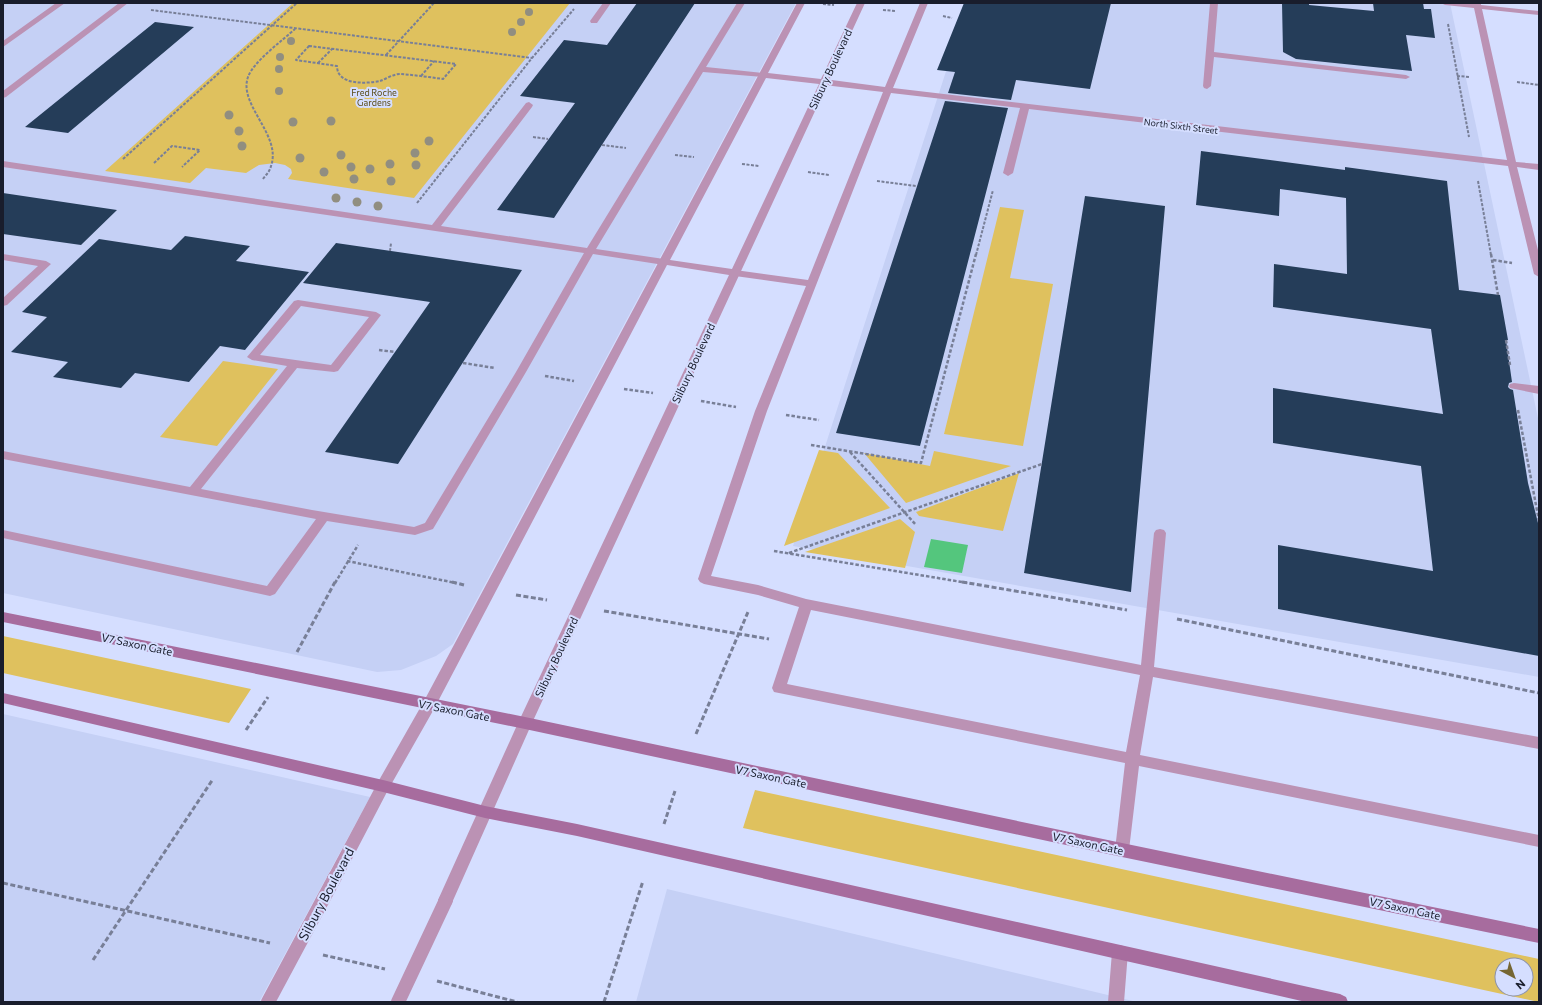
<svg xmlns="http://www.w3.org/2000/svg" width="1542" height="1005" viewBox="0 0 1542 1005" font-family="Commissioner,sans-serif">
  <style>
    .built { fill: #c5d0f5 }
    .green { fill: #dfc15e; fill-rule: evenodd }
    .water { fill: #54c67d }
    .building { fill: #253d59 }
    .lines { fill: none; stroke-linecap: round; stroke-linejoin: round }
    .path-far2 { stroke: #787f97; stroke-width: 2; stroke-dasharray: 3 1.5; stroke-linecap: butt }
    .path-far1 { stroke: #787f97; stroke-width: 2.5; stroke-dasharray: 3.5 2; stroke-linecap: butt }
    .path { stroke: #787f97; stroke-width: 3; stroke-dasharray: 5 2.5; stroke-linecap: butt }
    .lane { fill: #bb92b4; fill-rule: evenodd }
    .street { fill: #bb92b4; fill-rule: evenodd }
    .secondary { fill: #a76c9e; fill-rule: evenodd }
    .street-bridge { stroke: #bb92b4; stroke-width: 14 }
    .tree { fill: #918e80 }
    .labels { text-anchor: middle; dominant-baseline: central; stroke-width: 4; stroke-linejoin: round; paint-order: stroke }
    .far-park-label { font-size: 9px; fill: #5a4c18; stroke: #d5deff }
    .far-street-label { font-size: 9px; fill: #191d2c; stroke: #d5deff }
    .street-label { font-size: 11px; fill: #191d2c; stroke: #d5deff }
    .near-street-label { font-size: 13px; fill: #191d2c; stroke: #d5deff }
  </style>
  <rect width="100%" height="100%" fill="#d5deff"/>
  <path class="built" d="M3 3H796L453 644 436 656 401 670 377 672 3 593Z
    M968 3H1450L1539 423V677L793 546Z
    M3 714 370 797 259 1002H3Z
    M667 889 1137 1002H636Z"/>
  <path class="green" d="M293 3H570L414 198 288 179 292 173 291 169 285 165 275 163 259 165 246 173 206 168 190 183 105 171Z
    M1000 207 1024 210 1010 278 1053 284 1023 446 944 434Z
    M223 361 278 369 217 446 160 437Z
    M819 450 838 453 890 508 784 546Z
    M934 451 1011 466 906 503 864 453 930 466Z
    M1019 473 1003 531 919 516 916 512Z
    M900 519 915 532 905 568 805 552Z
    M3 636 251 689 229 723 3 673Z
    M755 790 1539 959V1002L743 828ZM1502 965H1526V989H1502Z"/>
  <path class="water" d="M931 539 968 545 962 573 924 567Z"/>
  <path class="building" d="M637 3H695L554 218 497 210 575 103 520 96 564 40 607 45Z
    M964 3H1111L1090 89 1016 80 1011 100 948 93 955 72 937 70Z
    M1282 3H1309V5L1374 11 1373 3H1423L1424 9H1431L1435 38 1406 35 1412 71 1296 59 1283 52Z
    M155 22 194 27 68 133 25 127Z
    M945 101 1008 108 920 446 836 433Z
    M1201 151 1345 170V167L1447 181 1459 290 1500 295 1508 340H1506L1512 382 1509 383 1508 387 1510 389 1513 390 1528 483 1539 527V656L1278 609V545L1433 571 1421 466 1273 443V388L1443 414 1431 329 1273 307 1274 264 1347 274 1346 198 1280 189 1279 216 1196 205Z
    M3 193 117 210 81 245 3 234Z
    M1085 196 1165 206 1131 592 1024 573Z
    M185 236 250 246 236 261 309 272 245 350 220 346 189 382 135 373 121 388 53 377 68 362 11 352 47 317 22 312 99 239 171 250Z
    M336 243 522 270 398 464 325 452 430 302 303 283Z"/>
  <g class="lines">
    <path class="path-far2" d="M823 4 834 5
      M151 10 532 58
      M883 10 896 11
      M943 16 952 18
      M1448 24 1469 137
      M309 46 456 64 443 79C429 77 414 75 400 74 393 74 386 79 380 81 365 84 337 85 337 66L296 60Z
      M386 55 434 3
      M318 63 332 49
      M421 76 434 61
      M1457 76 1470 77
      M1517 82 1539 85
      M533 137 548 139
      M602 145 626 148
      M675 155 694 157
      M123 159 297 3
      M154 163 172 146 200 150 182 167
      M742 164 759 166
      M808 172 829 175
      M263 179C266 175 270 171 271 166 282 135 238 105 248 77 253 62 283 40 295 29
      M877 181 916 186
      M1478 181 1491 255
      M417 203 532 58 574 9
      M390 251 391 243
      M976 255 993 190"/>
    <path class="path-far1" d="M1491 254 1498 295
      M1493 260 1512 263
      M1506 340 1510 365
      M379 350 395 352
      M463 363 495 368
      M545 376 574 381
      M624 389 653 393
      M701 401 736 407
      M1518 410 1539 521
      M786 415 819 420
      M811 445 921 463 976 254
      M850 452 916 525
      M774 551 968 583
      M789 553 1042 464
      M347 561 456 583
      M335 583 358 545"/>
    <path class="path" d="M452 582 464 585
      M962 582 1127 610
      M516 595 547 600
      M604 611 769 639
      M1177 619 1539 693
      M297 652 335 582
      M246 730 268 697
      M696 734 748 612
      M664 824 675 791
      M3 883 270 943
      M323 955 385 969
      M93 960 213 779
      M437 981 517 1002
      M604 1002 643 881"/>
    <path class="lane" d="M119 3H128L6 97 3 98V91Z
      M737 3H745L706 67 763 73 767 75 763 77 703 72 596 249 664 259 669 262 664 265 593 254 526 372 433 529 415 535 327 521 275 594 270 596 3 538V530L267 586 316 519 3 459V451L190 487 287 366 252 360 247 357 294 301 298 300 376 312 381 315 338 371 334 372 297 368 201 489 312 510 414 527 425 523 516 372 584 253 3 167V161L432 225 526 103 529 102 533 105 532 107 441 226 587 248ZM301 306 369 317 331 365 260 355Z
      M920 3H928L893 88 1507 160 1474 8 1445 5 1441 3H1481V5L1539 11V15L1482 9 1516 162 1539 164V170L1517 167 1539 254V277L1534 274 1508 166 1029 109 1013 173 1008 176 1003 173 1020 108 891 93 767 411 711 576 758 585 806 599 1141 665 1154 533 1156 530 1160 529 1164 530 1166 533 1154 667 1539 737V749L1153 677 1140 755 1539 835V847L1139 766 1129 850 1127 855 1122 857 1117 855 1115 850 1125 763 774 692 772 688 799 607 758 595 704 584 700 582 698 579 755 411 806 286 735 276 730 273 735 270 808 280 883 92 824 85 820 82 824 79 885 87ZM811 610 1140 675 1126 752 787 684Z
      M1210 3H1218L1214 52 1406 75 1410 77 1406 79 1214 57 1211 86 1207 89 1204 88 1203 86Z
      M3 254 46 261 51 264 7 305 3 306V298L38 266 3 260Z
      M1514 383 1539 386V394L1510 388 1509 386 1510 384Z
      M1120 945 1126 947 1128 952 1124 1002H1108L1112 952 1114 947Z"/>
    <path class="street" d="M56 3H65L3 47V41Z
      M603 3H611L597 23H591L590 21Z
      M797 3H805L768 73 821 79 857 3H865L532 723 451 905 446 907 441 905 438 900 518 723 729 275 667 265 434 709 388 790 340 882 335 884 330 882 327 877 330 872 378 782 424 701ZM766 78 819 84 732 269 670 260Z"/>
    <path class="secondary" d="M3 612 525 717 1122 843 1539 929V943L1122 857 525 729 3 622Z
      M3 693 383 780 485 806 577 824 1340 994 1346 997 1348 1002H1306L577 836 485 818 383 792 3 703Z"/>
    <path class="street-bridge" d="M268 1002 335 877
      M398 1002 446 900"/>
  </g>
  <g class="tree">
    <circle cx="529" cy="12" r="4"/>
    <circle cx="521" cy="22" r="4"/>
    <circle cx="512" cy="32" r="4"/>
    <circle cx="291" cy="41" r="4"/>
    <circle cx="280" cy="57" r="4"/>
    <circle cx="279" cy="69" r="4"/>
    <circle cx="279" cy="91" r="4"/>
    <circle cx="229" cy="115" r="4.5"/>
    <circle cx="331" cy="121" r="4.5"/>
    <circle cx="293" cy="122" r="4.5"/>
    <circle cx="239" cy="131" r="4.5"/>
    <circle cx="429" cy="141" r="4.5"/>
    <circle cx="242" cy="146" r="4.5"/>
    <circle cx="415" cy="153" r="4.5"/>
    <circle cx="341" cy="155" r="4.5"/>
    <circle cx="300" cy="158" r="4.5"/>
    <circle cx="390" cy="164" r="4.5"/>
    <circle cx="416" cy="165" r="4.5"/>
    <circle cx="351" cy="167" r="4.5"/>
    <circle cx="370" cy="169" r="4.5"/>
    <circle cx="324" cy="172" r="4.5"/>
    <circle cx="354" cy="179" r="4.5"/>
    <circle cx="391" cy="181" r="4.5"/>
    <circle cx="336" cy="198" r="4.5"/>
    <circle cx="357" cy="202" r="4.5"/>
    <circle cx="378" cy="206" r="4.5"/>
  </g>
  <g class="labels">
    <g class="far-park-label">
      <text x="374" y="92">Fred Roche<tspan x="374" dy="10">Gardens</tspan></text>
    </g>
    <g class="far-street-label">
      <text transform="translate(1181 126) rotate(7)">North Sixth Street</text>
    </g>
    <g class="street-label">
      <text transform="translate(830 69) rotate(-65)">Silbury Boulevard</text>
      <text transform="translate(693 363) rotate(-65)">Silbury Boulevard</text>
      <text transform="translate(137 644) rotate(12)">V7 Saxon Gate</text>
      <text transform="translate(556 657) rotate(-65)">Silbury Boulevard</text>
      <text transform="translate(454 710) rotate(11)">V7 Saxon Gate</text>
      <text transform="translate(771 776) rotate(12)">V7 Saxon Gate</text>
      <text transform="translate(1088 843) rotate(12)">V7 Saxon Gate</text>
      <text transform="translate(1405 908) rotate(12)">V7 Saxon Gate</text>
    </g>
    <g class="near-street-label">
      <text transform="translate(326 894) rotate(-62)">Silbury Boulevard</text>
    </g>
  </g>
  <rect width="1542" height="1005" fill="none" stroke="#191d2c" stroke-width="8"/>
  <g transform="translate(1514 977) rotate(139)"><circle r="19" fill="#d5deff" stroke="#8a91ab"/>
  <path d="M0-3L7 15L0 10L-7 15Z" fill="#756633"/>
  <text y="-6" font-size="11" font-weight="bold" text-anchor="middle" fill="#191d2c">N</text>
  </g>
</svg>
